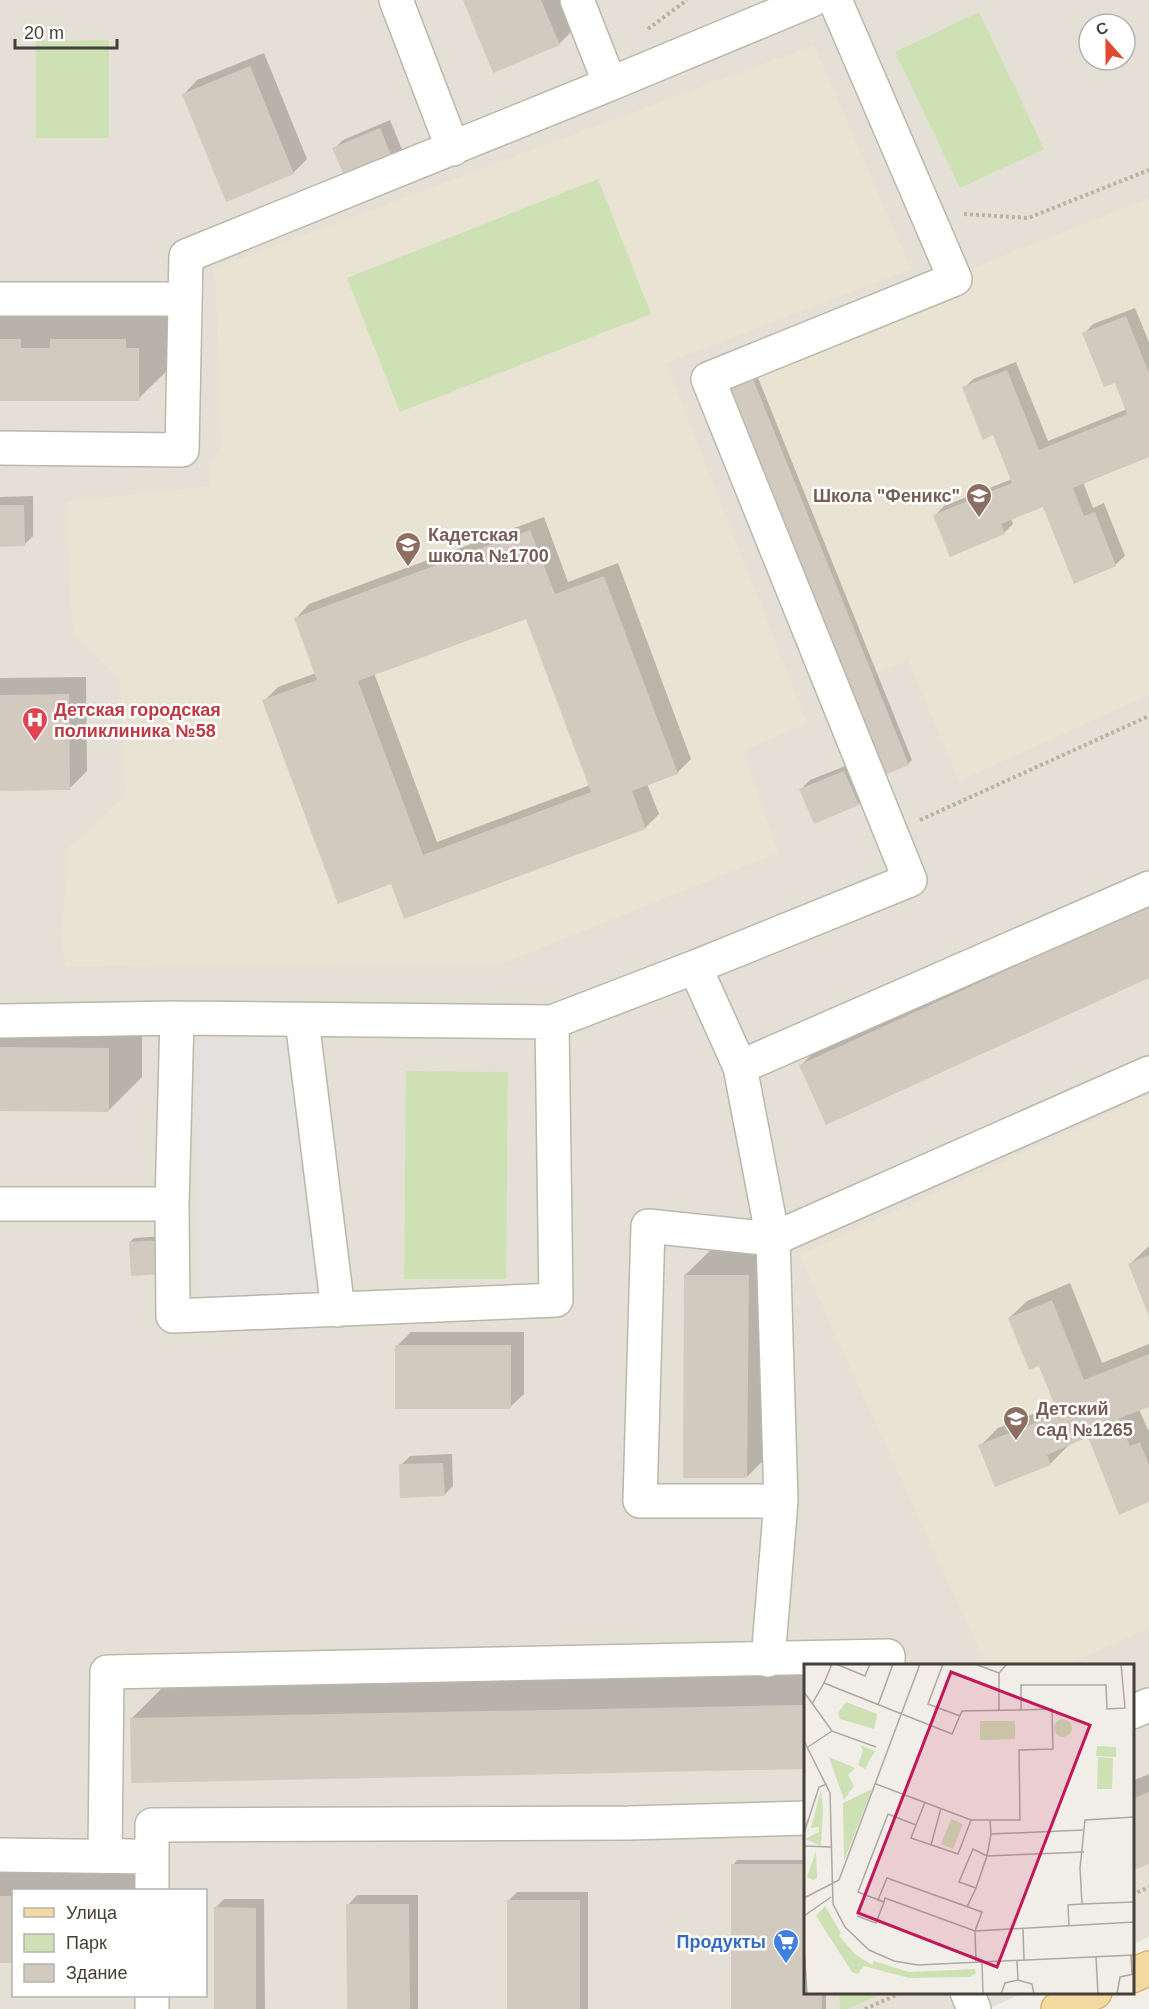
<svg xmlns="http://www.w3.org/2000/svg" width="1149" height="2009" viewBox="0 0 1149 2009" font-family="Helvetica,sans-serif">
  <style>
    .residential { fill: #e5e0d6; fill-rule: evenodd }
    .education { fill: #e9e3d3 }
    .green { fill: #cde1b5 }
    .parking { fill: #e3e1df }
    .shadow { fill: #0003; fill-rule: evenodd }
    .building { fill: #d2cabe; fill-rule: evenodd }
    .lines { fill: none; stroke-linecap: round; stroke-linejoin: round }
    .minor-casing { stroke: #bcb6ab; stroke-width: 36 }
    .major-casing { stroke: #d5b772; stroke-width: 36 }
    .path { stroke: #bcb19e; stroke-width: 4; stroke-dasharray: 3 3; stroke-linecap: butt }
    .minor { stroke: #fff; stroke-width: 33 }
    .major { stroke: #f2daa0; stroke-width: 33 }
    .labels { text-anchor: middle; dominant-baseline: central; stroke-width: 5; stroke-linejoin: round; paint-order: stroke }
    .education-label { font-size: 18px; font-weight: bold; fill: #785e54; stroke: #fff; text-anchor: start }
    .health-label { font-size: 18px; font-weight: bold; fill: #be3a42; stroke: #fff; text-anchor: start }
    .shop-label { font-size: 18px; font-weight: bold; fill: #366cbe; stroke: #fff; text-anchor: end }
    .inset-road { fill: none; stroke: #aca8a1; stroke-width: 1.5 }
    .view { fill: #c2185b; fill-opacity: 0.15; stroke: #c2185b; stroke-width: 3 }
    .inset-edge { fill: none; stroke: #443f37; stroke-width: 3 }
  </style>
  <rect width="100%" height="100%" fill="#f1eee7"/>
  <path class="residential" d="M0 0H1149V1937L1133 1944 1132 1666H806V1992L1024 1993 987 2009H0ZM1089 24H1125V60H1089ZM14 1890H206V1996H14Z"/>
  <path class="education" d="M814 45 911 269 666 363 807 723 743 751 778 853 506 962 65 967 62 932 68 848 125 796 120 680 73 634 66 502 209 486 210 463 221 448 215 268Z
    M1149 198V695L959 781 908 660 872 674 753 379 955 298 973 268Z
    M1149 1095V1628L1067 1665H986L799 1255Z"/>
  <path class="green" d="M979 12 1044 149 960 188 895 52Z
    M109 40V138H36V41Z
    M598 179 651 314 400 412 347 278Z
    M406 1071 508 1072 506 1279H404Z
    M839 1993V1992L884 1993 848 2009H840Z"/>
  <path class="parking" d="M290 1035 323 1294 199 1299 195 1040Z"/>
  <path class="shadow" d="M464 0H588L593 10 559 44Z
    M264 53 307 159 293 173 184 94 197 80Z
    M390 120 403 152 394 161 334 149 343 140Z
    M0 306 172 315V366L138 399H0Z
    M1135 308 1149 342V456L1083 482 1093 508 1104 503 1125 556 1115 565 1044 505 1011 518 1013 524 1004 533 935 515 944 506 1012 479 994 433 964 388 973 379 1016 362 1048 441 1127 409 1115 381 1084 334 1093 324Z
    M757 375 912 760 908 764 730 386Z
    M33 496V536L24 545H0V497Z
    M544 517 568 582 618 563 691 759 677 773 647 784 659 814 645 828 392 882 264 701 278 687 316 673 296 618 309 604ZM527 617 590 785 437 842 374 673Z
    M86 677 87 771 69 789 0 790V678Z
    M853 763 867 795 858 804 801 789 810 780Z
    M1149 888V977L801 1065 834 1032Z
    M0 1013 142 1015V1077L108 1111 0 1109Z
    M167 1236 168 1269 130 1242 134 1238Z
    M719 1242H782L780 1443 747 1477 685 1275Z
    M1149 1246V1313L1130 1264Z
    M1070 1283 1102 1363 1149 1344V1405L1139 1409 1148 1430 1149 1429V1501L1089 1435 1067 1444 1068 1446 1050 1464 980 1446 998 1428 1056 1405 1040 1364 1009 1318 1027 1301Z
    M411 1332H524V1394L510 1407 397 1346Z
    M452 1454 453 1486 444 1495 401 1465 410 1456Z
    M806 1672V1768L132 1718 165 1685Z
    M1149 1774V1862L1132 1869V1781Z
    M737 1860H806V1992H826V2009H733V1865Z
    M0 1863H145V1890H14V1962H0Z
    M517 1892H588V2009H509L508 1901Z
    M357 1895H418V2009H348V1905Z
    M224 1899H264L265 2009H215V1908Z"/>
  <path class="building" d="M463 0H541L560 45 493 73Z
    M250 66 294 174 226 202 182 94Z
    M380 128 394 162 347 182 332 148Z
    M1126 316 1149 373V457L1073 488 1084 516 1095 512 1116 566 1074 584 1043 507 1001 524 1005 534 950 557 933 515 1012 483 993 435 983 440 962 387 1007 370 1039 450 1127 414 1115 383 1104 387 1082 333Z
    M0 339H21V348H50V339H126V348H139V401H0Z
    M753 379 909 765 880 777 724 390Z
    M0 505H24L25 546 0 547Z
    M530 530 555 594 604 576 678 774 632 791 646 829 404 919 391 884 338 904 262 700 317 680 294 618ZM526 619 591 792 423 855 358 681Z
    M69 694 70 790 0 791V695Z
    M844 771 859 805 814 824 799 789Z
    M1149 905V978L826 1125 799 1065Z
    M0 1047 109 1048V1112L0 1111Z
    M163 1240 164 1274 131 1276 129 1242Z
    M1149 1255V1316L1128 1264Z
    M684 1275H749L747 1478H683Z
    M1052 1300 1084 1380 1149 1354V1407L1118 1419 1130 1446 1140 1442 1149 1465V1502L1119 1515 1088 1437 1047 1455 1051 1465 995 1487 978 1445 1058 1414 1039 1366 1029 1370 1008 1318Z
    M395 1345H511V1409H395Z
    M443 1463 445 1496 400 1498 399 1464Z
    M797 1705H806V1769L131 1783 130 1718Z
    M1149 1792V1864L1132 1871V1799Z
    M731 1864H806V1992H822V2009H731Z
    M0 1896H14V1963H0Z
    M507 1900H580V2009H507Z
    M346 1904H409L410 2009H347Z
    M214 1907 256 1908V2009H214Z"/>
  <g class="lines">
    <defs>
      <path id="minor" d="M396 0 453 149
        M610 84 812 0
        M0 299H185
        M0 448 182 450 186 256 610 84 577 0
        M695 967 910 880 708 379 955 279 835 0
        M302 1020 338 1310
        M0 1021 177 1018 552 1022 695 967 740 1067 1149 888
        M740 1067 773 1239 1149 1073
        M0 1204H172L177 1018
        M172 1204 173 1316 556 1300 552 1022
        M768 1660 781 1501 773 1239 648 1226 640 1501H781
        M1132 1712 1149 1705
        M0 1855 152 1857V1825L629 1823 806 1818
        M152 1890V1857L105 1855 107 1672 888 1656V1666
        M967 1992 974 2009
        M152 1996V2009"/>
      <path id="major" d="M1132 1976 1149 1968
        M1058 2009 1095 1992"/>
    </defs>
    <use href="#minor" class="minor-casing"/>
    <use href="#major" class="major-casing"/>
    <path class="path" d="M648 29 687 0
      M964 214 1028 218 1149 170
      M920 820 1149 716
      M1132 1895 1149 1887
      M865 2009 903 1992"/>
    <use href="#minor" class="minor"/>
    <use href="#major" class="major"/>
  </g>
  <defs>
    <symbol id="school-pin" viewBox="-11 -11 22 30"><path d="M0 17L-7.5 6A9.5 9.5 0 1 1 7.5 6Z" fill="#8d6e63" stroke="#fff"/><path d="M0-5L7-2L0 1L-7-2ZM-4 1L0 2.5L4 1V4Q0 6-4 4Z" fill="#fff"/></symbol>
    <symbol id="hospital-pin" viewBox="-11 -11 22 30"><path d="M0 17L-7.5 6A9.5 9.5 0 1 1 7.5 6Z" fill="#e0444e" stroke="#fff"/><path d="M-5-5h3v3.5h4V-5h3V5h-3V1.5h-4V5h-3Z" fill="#fff"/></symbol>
    <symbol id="supermarket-pin" viewBox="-11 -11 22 30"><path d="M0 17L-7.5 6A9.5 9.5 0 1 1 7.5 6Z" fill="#3f7fe0" stroke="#fff"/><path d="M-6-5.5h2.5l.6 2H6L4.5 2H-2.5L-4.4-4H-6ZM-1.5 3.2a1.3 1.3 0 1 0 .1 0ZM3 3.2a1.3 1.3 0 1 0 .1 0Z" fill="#fff"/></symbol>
  </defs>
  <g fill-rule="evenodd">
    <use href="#school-pin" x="964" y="481" width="30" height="40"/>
    <use href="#school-pin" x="393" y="530" width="30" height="40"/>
    <use href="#hospital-pin" x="20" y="705" width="30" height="40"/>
    <use href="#school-pin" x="1001" y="1404" width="30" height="40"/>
    <use href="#supermarket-pin" x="771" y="1927" width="30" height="40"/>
  </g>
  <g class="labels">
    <g class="education-label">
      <text x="960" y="496" text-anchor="end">Школа "Феникс"</text>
      <text x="428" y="535">Кадетская<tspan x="428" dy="21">школа №1700</tspan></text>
      <text x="1036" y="1409">Детский<tspan x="1036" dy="21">сад №1265</tspan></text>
    </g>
    <g class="health-label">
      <text x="54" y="710">Детская городская<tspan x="54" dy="21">поликлиника №58</tspan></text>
    </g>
    <g class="shop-label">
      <text x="766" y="1942">Продукты</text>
    </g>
  </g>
  <g transform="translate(804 1664)">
    <rect width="330" height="330" fill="#f1eee7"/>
    <path d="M42 38 73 50 70 65 36 55 34 49ZM250 64a9 9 0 1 1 18 0a9 9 0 1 1-18 0ZM176 57H211V75L176 76ZM56 81 71 87 61 105 54 101 59 87ZM293 82 312 83V93L292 92ZM25 93 51 104 44 111 50 122 40 136ZM294 93 309 94 308 125H293ZM68 125 40 197 39 139ZM17 126 19 146 17 182 1 175 15 168V163L7 164ZM147 155 159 160 149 185 137 180ZM12 187 13 214 9 216 3 213ZM21 242 37 269 35 272 52 291 68 301 70 297 105 308 171 305 172 309 166 313 105 314 60 302 54 310 48 308 12 252Z" fill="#cde1b5"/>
    <path class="inset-road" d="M28 0 20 19 148 70 158 47 217 46V21H302L303 45 321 44 317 0M32 0 61 12 66 0M139 0 124 40 156 52M171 0 195 9M0 28 28 67M8 40 20 19M74 41 89 0M195 46V9L203 0M0 77 26 129 29 240 41 263 65 286 90 297 114 301 330 291M4 83 28 67 72 83M72 120 167 156H186L187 170 279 166M330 153 281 156 276 204 278 240 330 238M186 156H216L215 86 249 85 248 45 217 46M112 161 107 174 154 190 167 156M0 169 15 123 23 120M187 170 183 192 280 188M127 181 137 144M0 182 27 183M0 234 35 216 116 0M163 243 172 224 183 192 169 185 155 218 172 224M0 252 27 233M53 252 72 259 80 238 74 236 83 214 178 248 171 267 81 234 80 238 54 228 84 150 112 161 121 138M265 261 264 241 278 240M219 265 220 296M0 282 3 330M327 291 328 310M292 293 294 330M213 297 214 316M172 299 171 267 330 258M178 299 179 330M197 330 201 319 214 316 228 320 230 330M313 330 316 313 330 310"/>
    <path class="view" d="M147 8 286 61 193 303 54 249Z"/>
    <rect width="330" height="330" class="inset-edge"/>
  </g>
  <rect x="12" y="1889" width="195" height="108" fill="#ffffff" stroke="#b4b2af" stroke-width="1.5"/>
  <rect x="24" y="1908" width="30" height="9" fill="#f2daa0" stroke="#b4b2af" stroke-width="1.5"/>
  <text x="66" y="1919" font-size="18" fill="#443f37">Улица</text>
  <rect x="24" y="1934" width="30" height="18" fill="#cde1b5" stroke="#b4b2af" stroke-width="1.5"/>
  <text x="66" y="1949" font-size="18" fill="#443f37">Парк</text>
  <rect x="24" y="1964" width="30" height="18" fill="#d2cabe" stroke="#b4b2af" stroke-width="1.5"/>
  <text x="66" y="1979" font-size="18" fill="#443f37">Здание</text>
  <g transform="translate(1107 42) rotate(339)"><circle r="28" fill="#ffffff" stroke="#b4b2af" stroke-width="1.5"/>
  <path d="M0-4.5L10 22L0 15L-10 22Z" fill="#e04a30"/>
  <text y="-9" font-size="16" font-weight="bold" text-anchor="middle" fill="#443f37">С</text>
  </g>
  <path d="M15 39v9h102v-9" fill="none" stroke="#443f37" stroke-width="3"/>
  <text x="24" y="39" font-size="18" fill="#443f37" stroke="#ffffff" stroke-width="4.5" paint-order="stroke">20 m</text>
</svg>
